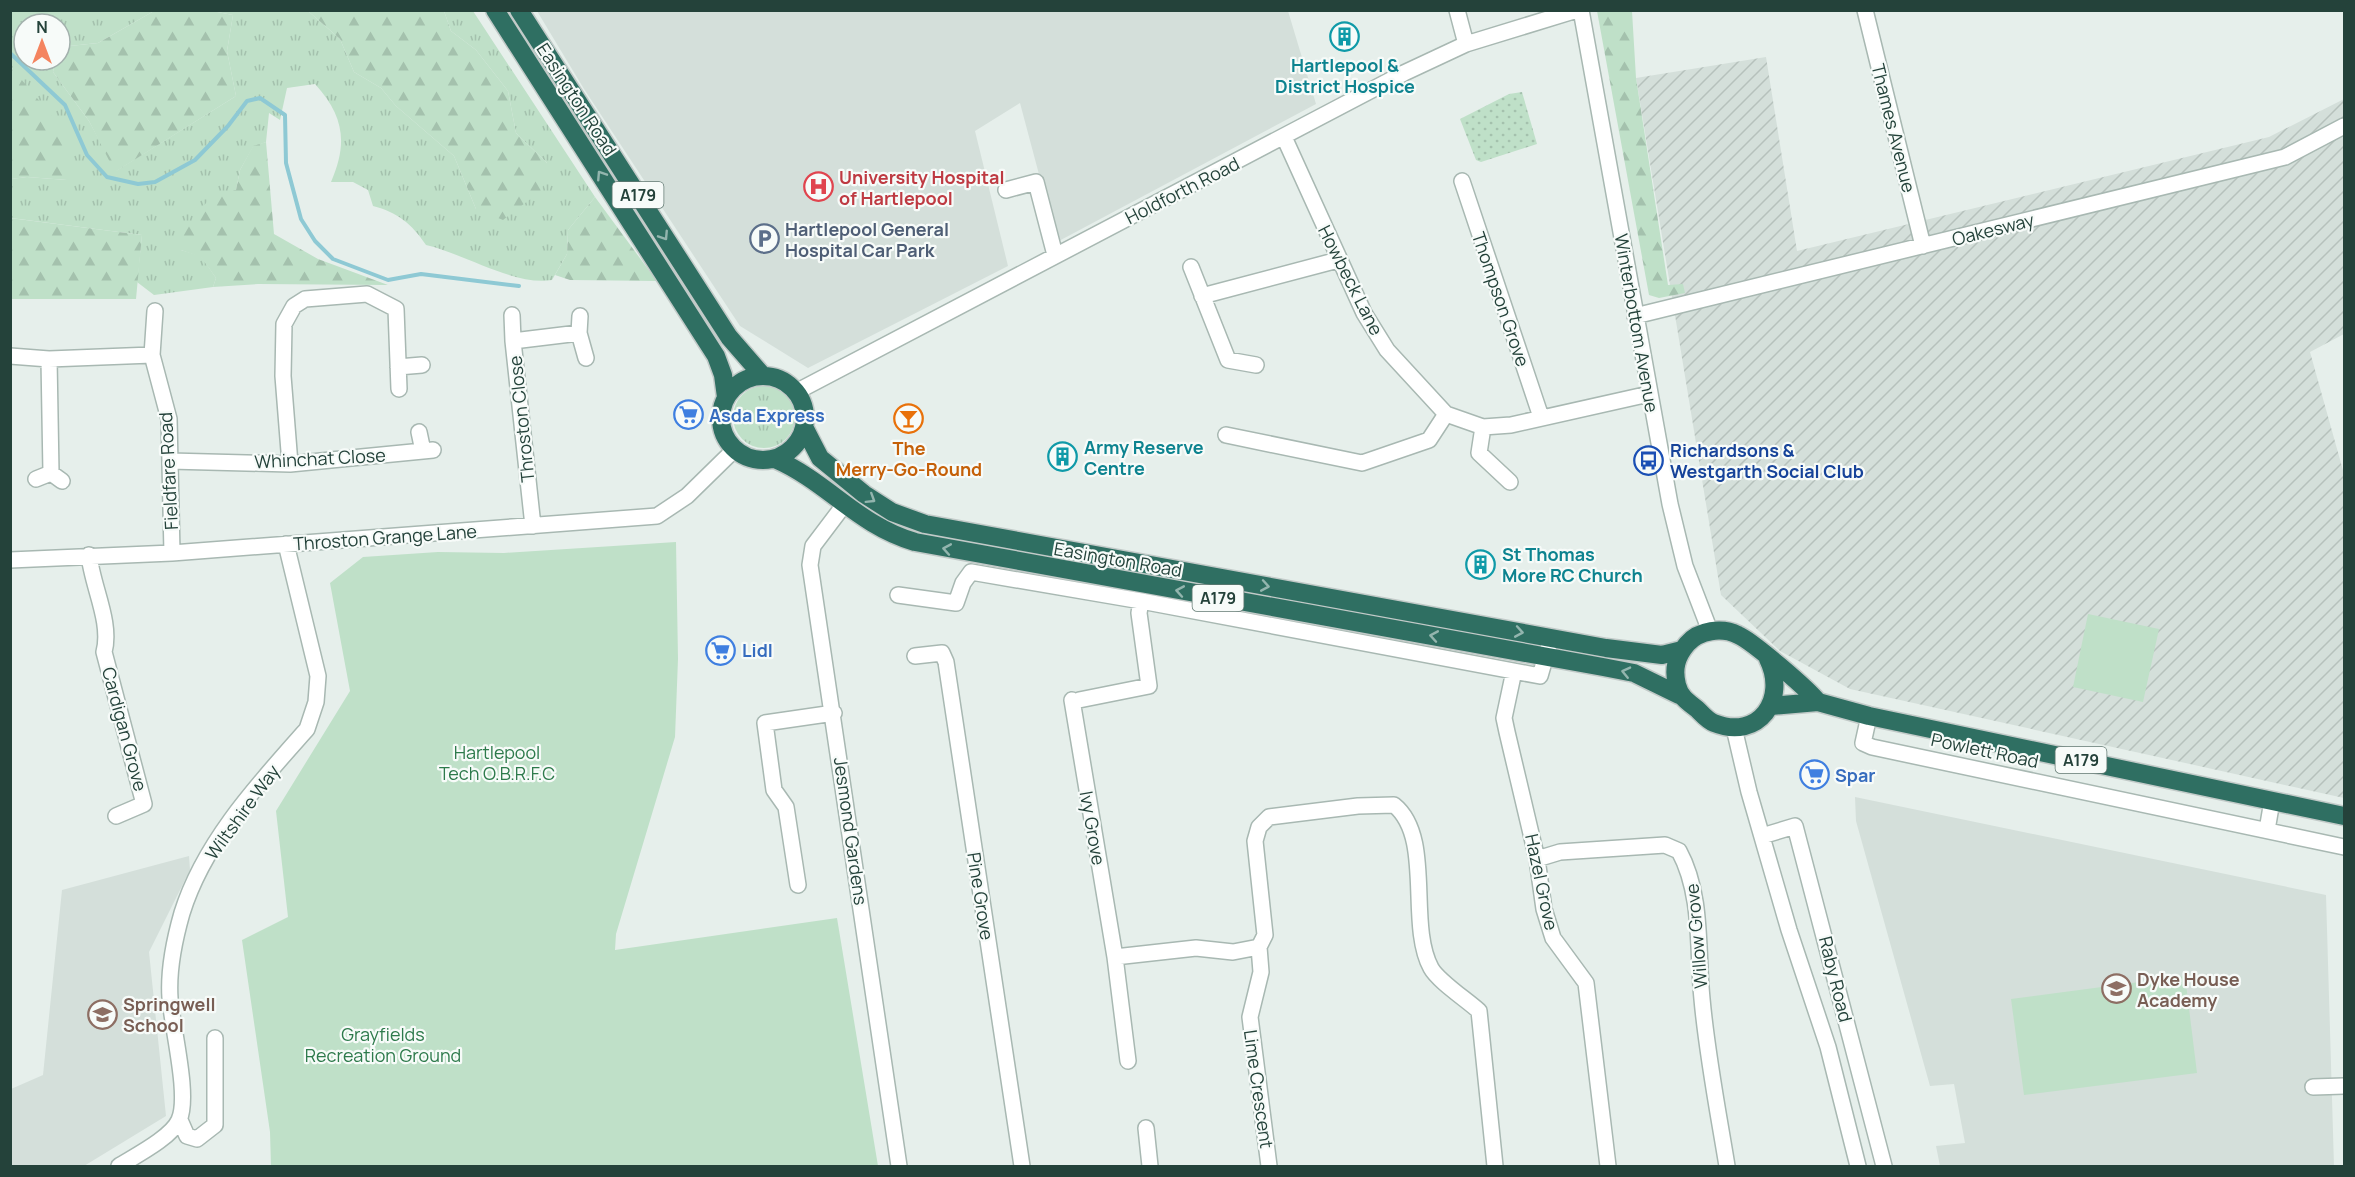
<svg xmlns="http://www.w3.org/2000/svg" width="2355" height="1177" viewBox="0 0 2355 1177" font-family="Manrope,sans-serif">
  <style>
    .built { fill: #d4dfda }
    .industrial { fill: url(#industrial-furrows) }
    .grass { fill: url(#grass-tufts) }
    .forest { fill: url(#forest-firs) }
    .park { fill: #bfe0c8 }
    .garden { fill: url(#garden-dots) }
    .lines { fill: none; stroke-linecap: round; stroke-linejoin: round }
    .stream { stroke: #8ec9d4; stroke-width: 4 }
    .minor-casing { stroke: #a8b8b2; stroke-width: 18 }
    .highway-casing { stroke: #c2cac8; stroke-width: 21 }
    .minor { stroke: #fff; stroke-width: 15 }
    .highway { stroke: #2f6f62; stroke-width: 18 }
    .oneway { stroke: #93b5ae }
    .labels { text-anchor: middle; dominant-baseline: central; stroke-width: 4.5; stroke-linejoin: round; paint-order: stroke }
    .shield { fill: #f7fbf9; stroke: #637a73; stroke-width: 1.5 }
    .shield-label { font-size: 16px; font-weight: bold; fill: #24423a }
    .culture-label { font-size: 18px; font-weight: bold; fill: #0d838f; stroke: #f7fbf9; text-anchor: start }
    .street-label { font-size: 18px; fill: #24423a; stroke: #f7fbf9 }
    .health-label { font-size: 18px; font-weight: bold; fill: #be3a42; stroke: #f7fbf9; text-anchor: start }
    .service-label { font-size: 18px; font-weight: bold; fill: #4e5e75; stroke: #f7fbf9; text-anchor: start }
    .shop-label { font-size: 18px; font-weight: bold; fill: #366cbe; stroke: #f7fbf9; text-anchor: start }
    .food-label { font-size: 18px; font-weight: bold; fill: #c56008; stroke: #f7fbf9 }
    .transit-label { font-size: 18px; font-weight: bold; fill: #164399; stroke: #f7fbf9; text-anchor: start }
    .park-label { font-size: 18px; fill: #2d7a4b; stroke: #f7fbf9 }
    .education-label { font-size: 18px; font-weight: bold; fill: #785e54; stroke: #f7fbf9; text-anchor: start }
  </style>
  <defs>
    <pattern id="industrial-furrows" width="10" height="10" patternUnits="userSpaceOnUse" patternTransform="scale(1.5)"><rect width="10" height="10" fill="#d4dfda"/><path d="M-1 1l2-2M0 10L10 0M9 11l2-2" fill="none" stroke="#b6c1bc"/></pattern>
    <pattern id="grass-tufts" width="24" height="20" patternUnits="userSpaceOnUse" patternTransform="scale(1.5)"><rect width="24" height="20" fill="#bfe0c8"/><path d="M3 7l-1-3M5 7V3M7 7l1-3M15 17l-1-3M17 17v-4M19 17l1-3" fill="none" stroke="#a4c1ad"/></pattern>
    <pattern id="forest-firs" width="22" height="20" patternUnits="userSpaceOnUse" patternTransform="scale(1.5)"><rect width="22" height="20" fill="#bfe0c8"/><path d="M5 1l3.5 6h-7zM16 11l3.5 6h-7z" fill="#a4c1ad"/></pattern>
    <pattern id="garden-dots" width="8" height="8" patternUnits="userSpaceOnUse" patternTransform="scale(1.5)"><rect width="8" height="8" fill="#bfe0c8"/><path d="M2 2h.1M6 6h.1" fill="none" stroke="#a4c1ad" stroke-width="1.8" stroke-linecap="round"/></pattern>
  </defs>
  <rect width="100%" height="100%" fill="#e6efeb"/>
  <path class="built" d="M537 11H1288L1316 104 1057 242 1020 103 975 131 1008 266 808 368 740 326 584 89Z
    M1855 797 2326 895 2334 1166H1940L1936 1146 1965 1143 1954 1084 1930 1086 1856 821Z
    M189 856 190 870 149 952 166 1116 84 1166H11V1089L43 1075 62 890Z"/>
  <path class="industrial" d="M1766 57 1797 251 2269 137 2344 99V334L2310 352 2344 474V798L1850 689 1780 651 1721 595 1636 78Z"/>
  <path class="grass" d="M11 11H154L98 43 60 47V24H24V60H55L53 72 89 121 116 171 236 96 227 51 233 15 212 11H308L340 39 354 72 381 88 396 106 454 156 476 209 547 163 516 133 508 91 476 50 451 31 444 11H473L595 197 568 230 567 254 552 280C514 286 465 254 426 245 412 224 397 212 373 206L368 190 353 182H331C348 143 344 116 315 84L287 88 280 120 269 113 266 142 253 147 240 170 236 190 181 250 201 256 216 278 213 287 154 295 137 282 142 235 11 218V179L27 177 67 180 11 66Z
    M733 417a31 31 0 1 1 62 0a31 31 0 1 1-62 0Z"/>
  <path class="forest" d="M154 11H212L233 15 227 51 236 96 115 172 89 121 53 72 55 60H60V47L98 43Z
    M308 11H444L451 31 476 50 508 91 516 133 547 163 542 190 503 220 476 209 454 156 396 106 381 88 354 72 340 39Z
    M1597 11H1632L1636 78 1668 285 1683 284 1685 293 1659 298 1649 295Z
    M10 66 69 136 67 180 27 177 11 179Z
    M266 142 274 234 318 259 388 285 258 284 213 287 216 278 201 257 181 250 175 242 214 193 236 190 240 170 253 146Z
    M595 197 656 280V281L570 280 555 275 567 254 568 230Z
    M10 218 142 235 136 299H11Z"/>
  <path class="park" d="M676 542 678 659 675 737 616 934 615 950 837 918 878 1166H271L270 1132 242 940 288 917 276 811 350 691 330 583 363 557 438 552 504 553Z
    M2088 614 2159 629 2143 702 2073 687Z
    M2185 976 2197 1073 2024 1095 2011 999Z"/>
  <path class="garden" d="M1522 92 1537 144 1481 162 1476 160 1460 119 1509 94Z"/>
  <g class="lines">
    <path class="stream" d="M10 53 65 105 87 155 107 177 138 184 155 182 195 160 228 126 247 101 260 98 285 115 286 163 301 219 315 241 333 259 388 280 421 274 519 286"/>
    <defs>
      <path id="minor" d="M1457 10 1466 44
        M1581 10 1670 504 1685 566 1710 631
        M1865 10 1923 246
        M1284 137 1364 313 1387 350 1446 414 1483 427 1511 425 1649 394
        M1462 181 1541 417
        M1006 190 1036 182 1055 255
        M1191 267 1228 360 1256 365
        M1202 296 1338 260
        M155 311 152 355 169 419 172 553
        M512 315 513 341
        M580 316 579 333 586 358
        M1635 316 2285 157 2344 126
        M10 356 49 359 152 355
        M49 359 51 473
        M398 367 422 365
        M796 392 1404 73 1466 44 1577 10
        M1483 427 1479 453 1510 482
        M419 432 423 451
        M1226 435 1362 463 1429 440 1446 414
        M170 461 290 464 433 450
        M290 464 283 376 284 324 294 306 305 299 367 294 396 309 399 389
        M36 479 51 473 62 481
        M844 505 813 546 810 565 899 1166
        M533 526 513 341 579 333
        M89 555C92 586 112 622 104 652L144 804 116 816
        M10 560 172 553 657 516 687 496 734 450
        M898 595 956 603 963 583 971 572 1141 601 1540 676 1551 638
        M915 656 942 653 946 662 1022 1166
        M1514 671 1504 718 1507 732 1537 859 1544 909 1553 938 1586 983 1608 1166
        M1072 700 1115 957 1196 948 1233 952 1259 947
        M1079 700 1149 686 1139 613 1141 601
        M1869 716 1863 743 1872 747 2344 847
        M1734 728 1749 792 1789 930 1828 1047 1858 1166
        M2267 830 2272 801
        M1762 836 1795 826 1884 1166
        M1537 859 1560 852 1665 845 1679 851C1703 895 1697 950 1702 999 1707 1055 1718 1111 1727 1166
        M798 885 786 807 774 790 765 723 834 713
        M1115 957 1128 1061
        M2313 1087 2344 1086
        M180 1120 187 1136 197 1139 215 1125V1038
        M1146 1128 1150 1166
        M119 1166C135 1156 172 1137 179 1120 190 1096 172 1028 170 998 168 969 174 941 182 913 204 842 259 783 307 729L316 702 318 676 286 544
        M1269 1166 1250 1017 1261 972 1259 947 1265 935 1255 841 1259 827 1269 817 1358 806 1394 805C1434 837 1407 924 1431 968 1438 981 1467 1000 1479 1011L1495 1166"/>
      <path id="highway" d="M495 10 716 356 723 375 726 397
        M519 10 729 337 763 376
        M721 418a42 42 0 1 1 84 0a42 42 0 1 1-84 0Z
        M804 427 820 458 864 494 892 512 925 524 1606 648 1662 655 1682 650
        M775 459C828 482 857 525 915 542L1603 667 1634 673 1679 695
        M1768 659C1788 699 1759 741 1714 723 1708 721 1702 714 1697 709 1688 702 1680 697 1677 685 1673 669 1676 657 1687 644 1699 630 1722 627 1738 635 1752 641 1808 689 1818 702
        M1771 706 1818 702 1869 716 2344 816"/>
    </defs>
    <use href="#minor" class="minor-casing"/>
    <use href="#highway" class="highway-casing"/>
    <use href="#minor" class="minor"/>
    <use href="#highway" class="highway"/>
  </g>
  <defs><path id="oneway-chevron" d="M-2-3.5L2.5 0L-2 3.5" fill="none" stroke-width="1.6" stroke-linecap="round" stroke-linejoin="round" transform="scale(1.5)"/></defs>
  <g class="oneway">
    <use href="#oneway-chevron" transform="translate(601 175) rotate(-123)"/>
    <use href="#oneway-chevron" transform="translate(664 236) rotate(57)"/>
    <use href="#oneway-chevron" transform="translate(871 499) rotate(32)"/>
    <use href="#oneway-chevron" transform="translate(947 549) rotate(-170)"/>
    <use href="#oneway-chevron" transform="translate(1265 586) rotate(10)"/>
    <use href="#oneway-chevron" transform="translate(1180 591) rotate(-170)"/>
    <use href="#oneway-chevron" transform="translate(1519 632) rotate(10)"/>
    <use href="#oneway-chevron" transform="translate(1434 636) rotate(-170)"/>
    <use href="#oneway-chevron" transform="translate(1626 672) rotate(-167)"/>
  </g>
  <defs>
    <symbol id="building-ring" viewBox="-11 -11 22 22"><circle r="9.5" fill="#f7fbf9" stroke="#0f9aa8" stroke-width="1.5"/><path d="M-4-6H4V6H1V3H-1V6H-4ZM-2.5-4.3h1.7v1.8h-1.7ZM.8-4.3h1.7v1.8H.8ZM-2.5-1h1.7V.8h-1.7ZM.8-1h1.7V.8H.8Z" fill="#0f9aa8"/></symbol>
    <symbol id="hospital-ring" viewBox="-11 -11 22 22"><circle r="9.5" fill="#f7fbf9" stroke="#e0444e" stroke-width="1.5"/><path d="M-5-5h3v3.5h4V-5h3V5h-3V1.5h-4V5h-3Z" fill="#e0444e"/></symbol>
    <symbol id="parking-ring" viewBox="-11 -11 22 22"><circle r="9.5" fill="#f7fbf9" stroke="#5c6f8a" stroke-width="1.5"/><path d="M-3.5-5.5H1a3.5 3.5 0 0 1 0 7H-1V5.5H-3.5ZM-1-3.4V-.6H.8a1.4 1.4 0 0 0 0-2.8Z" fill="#5c6f8a"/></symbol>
    <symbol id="supermarket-ring" viewBox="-11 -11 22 22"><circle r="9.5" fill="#f7fbf9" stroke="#3f7fe0" stroke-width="1.5"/><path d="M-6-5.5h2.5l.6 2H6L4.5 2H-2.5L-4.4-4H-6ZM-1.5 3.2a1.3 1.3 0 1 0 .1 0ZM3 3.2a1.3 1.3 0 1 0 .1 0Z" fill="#3f7fe0"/></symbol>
    <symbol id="bar-ring" viewBox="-11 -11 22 22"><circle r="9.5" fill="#f7fbf9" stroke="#e8710a" stroke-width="1.5"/><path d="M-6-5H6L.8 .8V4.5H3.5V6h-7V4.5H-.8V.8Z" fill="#e8710a"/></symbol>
    <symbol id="bus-ring" viewBox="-11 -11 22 22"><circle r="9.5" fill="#f7fbf9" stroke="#1a4fb4" stroke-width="1.5"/><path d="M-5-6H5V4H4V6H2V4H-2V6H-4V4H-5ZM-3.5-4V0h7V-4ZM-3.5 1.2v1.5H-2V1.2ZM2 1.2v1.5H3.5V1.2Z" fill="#1a4fb4"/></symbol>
    <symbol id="school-ring" viewBox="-11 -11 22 22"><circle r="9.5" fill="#f7fbf9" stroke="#8d6e63" stroke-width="1.5"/><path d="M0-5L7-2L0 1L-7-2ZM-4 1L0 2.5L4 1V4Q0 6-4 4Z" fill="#8d6e63"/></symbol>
  </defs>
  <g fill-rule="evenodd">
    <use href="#building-ring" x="1328" y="20" width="33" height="33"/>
    <use href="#hospital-ring" x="802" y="170" width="33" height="33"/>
    <use href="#parking-ring" x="748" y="222" width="33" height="33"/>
    <use href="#supermarket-ring" x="672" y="398" width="33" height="33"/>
    <use href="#bar-ring" x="892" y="402" width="33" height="33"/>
    <use href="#building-ring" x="1046" y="440" width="33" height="33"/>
    <use href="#bus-ring" x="1632" y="444" width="33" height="33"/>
    <use href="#building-ring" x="1464" y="548" width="33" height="33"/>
    <use href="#supermarket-ring" x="704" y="634" width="33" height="33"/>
    <use href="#supermarket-ring" x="1798" y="758" width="33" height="33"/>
    <use href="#school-ring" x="2100" y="972" width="33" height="33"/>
    <use href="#school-ring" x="86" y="998" width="33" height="33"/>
  </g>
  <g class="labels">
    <g class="shield">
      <rect x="612.5" y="182" width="51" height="26" rx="4.5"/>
      <rect x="1192.5" y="585" width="51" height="26" rx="4.5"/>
      <rect x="2055.5" y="747" width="51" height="26" rx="4.5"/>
    </g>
    <g class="shield-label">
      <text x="638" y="195">A179</text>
      <text x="1218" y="598">A179</text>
      <text x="2081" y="760">A179</text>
    </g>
    <g class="culture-label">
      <text x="1345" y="65" text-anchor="middle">Hartlepool &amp;<tspan x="1345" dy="21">District Hospice</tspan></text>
      <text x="1084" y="447">Army Reserve<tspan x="1084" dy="21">Centre</tspan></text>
      <text x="1502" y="554">St Thomas<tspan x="1502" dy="21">More RC Church</tspan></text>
    </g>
    <g class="street-label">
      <text transform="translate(577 99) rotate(57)">Easington Road</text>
      <text transform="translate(1894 128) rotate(76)">Thames Avenue</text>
      <text transform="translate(1182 190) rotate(-27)">Holdforth Road</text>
      <text transform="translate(1993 229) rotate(-14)">Oakesway</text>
      <text transform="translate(1351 280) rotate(63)">Howbeck Lane</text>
      <text transform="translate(1501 299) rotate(71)">Thompson Grove</text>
      <text transform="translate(1637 323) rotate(80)">Winterbottom Avenue</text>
      <text transform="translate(521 419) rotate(-96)">Throston Close</text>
      <text transform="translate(320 458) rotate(-3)">Whinchat Close</text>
      <text transform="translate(168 471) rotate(-93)">Fieldfare Road</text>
      <text transform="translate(385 537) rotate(-4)">Throston Grange Lane</text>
      <text transform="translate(1118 559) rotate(10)">Easington Road</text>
      <text transform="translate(125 729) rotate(75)">Cardigan Grove</text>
      <text transform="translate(1985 750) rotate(12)">Powlett Road</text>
      <text transform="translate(242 812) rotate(-54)">Wiltshire Way</text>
      <text transform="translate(1093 828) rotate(80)">Ivy Grove</text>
      <text transform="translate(851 831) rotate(82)">Jesmond Gardens</text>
      <text transform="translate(1542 882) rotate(78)">Hazel Grove</text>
      <text transform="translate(981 896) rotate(81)">Pine Grove</text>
      <text transform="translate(1696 936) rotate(-95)">Willow Grove</text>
      <text transform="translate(1836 979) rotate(76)">Raby Road</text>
      <text transform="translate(1259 1089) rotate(82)">Lime Crescent</text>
    </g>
    <g class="health-label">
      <text x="839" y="177">University Hospital<tspan x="839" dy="21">of Hartlepool</tspan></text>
    </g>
    <g class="service-label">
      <text x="785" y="229">Hartlepool General<tspan x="785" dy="21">Hospital Car Park</tspan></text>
    </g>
    <g class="shop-label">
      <text x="709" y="415">Asda Express</text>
      <text x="742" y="650">Lidl</text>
      <text x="1835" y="775">Spar</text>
    </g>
    <g class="food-label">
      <text x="909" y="448">The<tspan x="909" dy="21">Merry-Go-Round</tspan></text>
    </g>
    <g class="transit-label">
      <text x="1670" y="450">Richardsons &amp;<tspan x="1670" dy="21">Westgarth Social Club</tspan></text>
    </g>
    <g class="park-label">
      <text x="497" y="752">Hartlepool<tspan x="497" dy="21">Tech O.B.R.F.C</tspan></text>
      <text x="383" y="1034">Grayfields<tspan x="383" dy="21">Recreation Ground</tspan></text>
    </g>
    <g class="education-label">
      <text x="2137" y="979">Dyke House<tspan x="2137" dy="21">Academy</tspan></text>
      <text x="123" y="1004">Springwell<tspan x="123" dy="21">School</tspan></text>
    </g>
  </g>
  <rect width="2355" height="1177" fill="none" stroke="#24423a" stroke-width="24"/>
  <g transform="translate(42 42)"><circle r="28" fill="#f7fbf9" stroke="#a3b1ad" stroke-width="1.5"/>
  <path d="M0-4.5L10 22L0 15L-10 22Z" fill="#f4845f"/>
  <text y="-9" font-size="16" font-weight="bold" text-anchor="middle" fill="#24423a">N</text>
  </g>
</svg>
